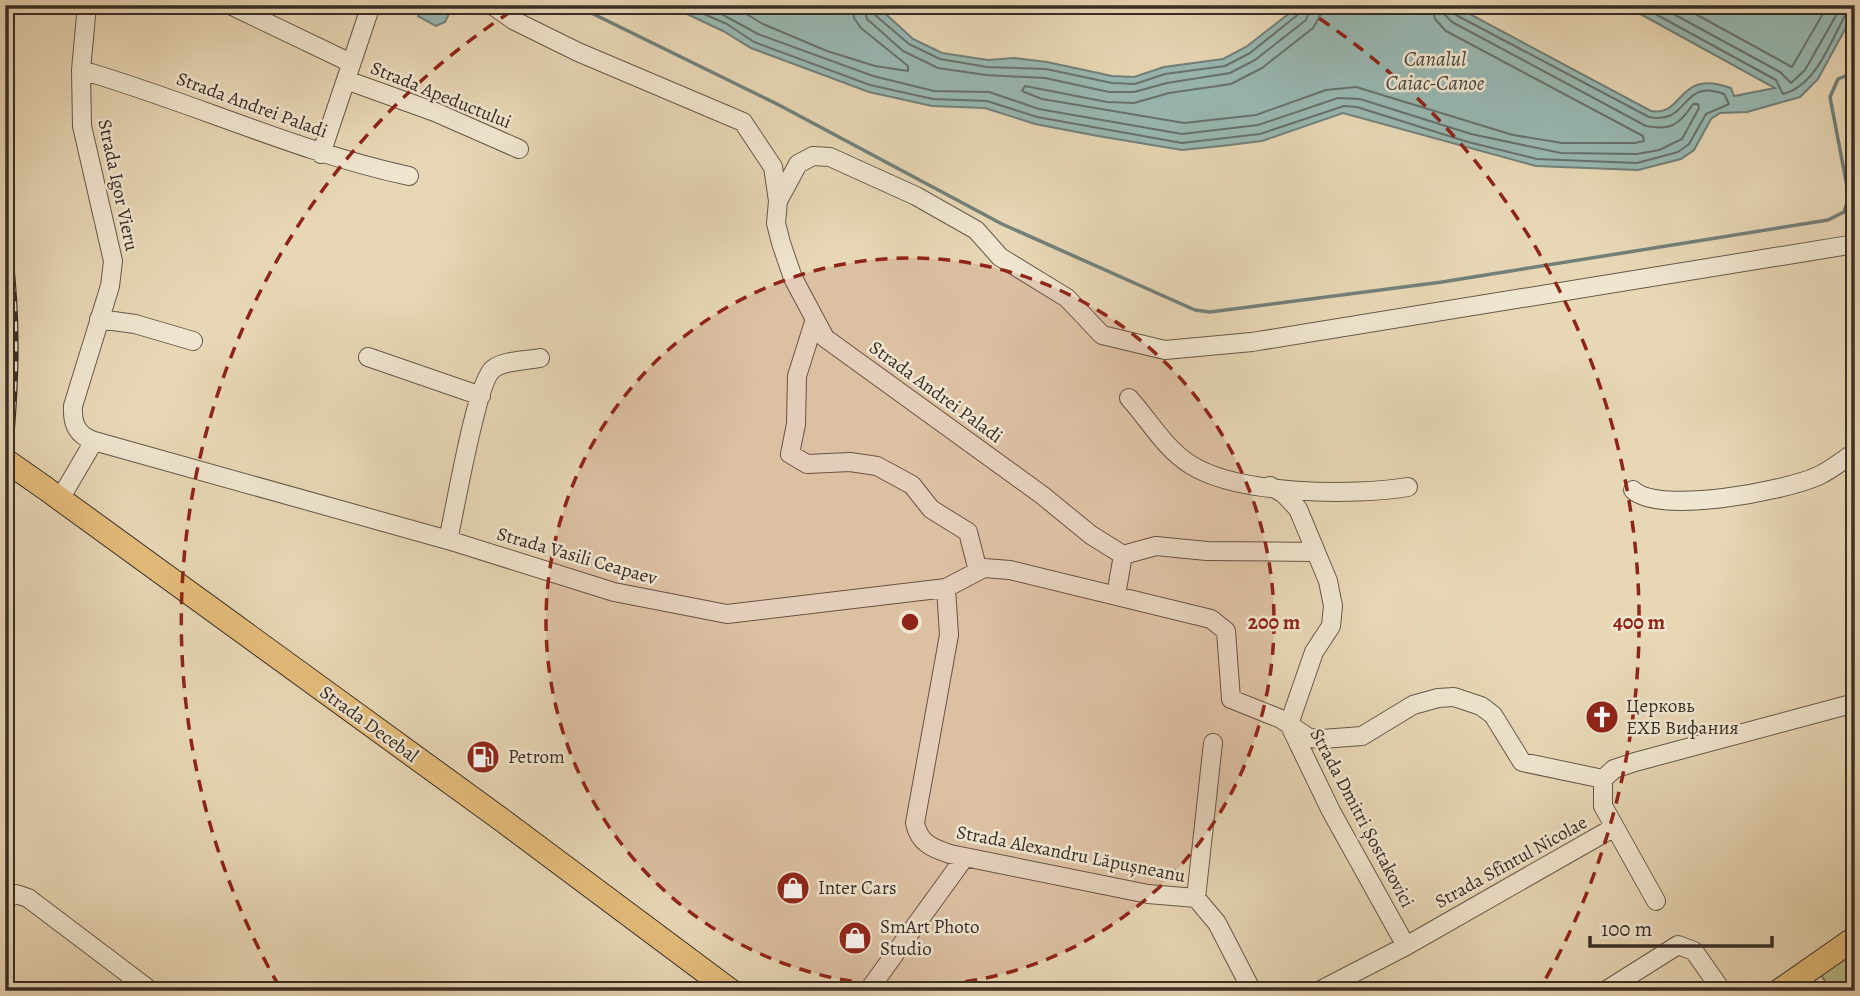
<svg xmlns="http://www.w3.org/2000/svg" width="1860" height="996" viewBox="0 0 1860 996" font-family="Alegreya,serif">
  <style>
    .green { fill: #babd8a; stroke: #7a7558; stroke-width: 2 }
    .water { fill: #98b8b2; stroke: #72807a; stroke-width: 2 }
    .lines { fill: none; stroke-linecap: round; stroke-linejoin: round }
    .shore { stroke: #68726c; stroke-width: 2 }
    .stream { stroke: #72807a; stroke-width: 3.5 }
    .minor-casing { stroke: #65584a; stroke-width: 20 }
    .major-casing { stroke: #392d27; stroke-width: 25 }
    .minor { stroke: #f0e5cf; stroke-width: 18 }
    .major { stroke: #e4bc7a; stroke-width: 23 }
    .rail-casing { stroke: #392d27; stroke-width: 6 }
    .rail { stroke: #f0e5cf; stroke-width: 3.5; stroke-dasharray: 10; stroke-linecap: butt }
    .major-bridge-casing { stroke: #392d27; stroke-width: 25; stroke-linecap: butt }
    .major-bridge { stroke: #e4bc7a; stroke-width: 23 }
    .ring { fill: none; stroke: #8f2418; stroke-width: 3.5; stroke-dasharray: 12 9 }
    .labels { text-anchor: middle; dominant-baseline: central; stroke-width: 5; stroke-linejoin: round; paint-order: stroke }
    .street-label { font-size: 19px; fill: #392d27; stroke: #f0e5cf }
    .poi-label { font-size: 19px; fill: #392d27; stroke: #f0e5cf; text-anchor: start }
    .water-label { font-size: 21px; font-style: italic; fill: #4c4943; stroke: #f0e5cf }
    .centre { fill: #8f2418; stroke: #f0e5cf; stroke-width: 3.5 }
    .ring-label { font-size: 21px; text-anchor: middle; font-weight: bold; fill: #8f2418; stroke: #f0e5cf; stroke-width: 5; stroke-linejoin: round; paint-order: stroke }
  </style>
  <rect width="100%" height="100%" fill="#e8d7b5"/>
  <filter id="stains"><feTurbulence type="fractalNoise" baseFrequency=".00286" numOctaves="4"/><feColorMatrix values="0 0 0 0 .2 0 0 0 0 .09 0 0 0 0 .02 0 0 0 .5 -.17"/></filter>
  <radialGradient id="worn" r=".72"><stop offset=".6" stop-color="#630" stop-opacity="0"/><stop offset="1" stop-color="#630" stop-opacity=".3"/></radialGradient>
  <path class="green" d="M1855 950V991H1832L1819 972Z"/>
  <path class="water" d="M423 5H453V6L445 22 436 26 418 16Z
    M668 5H876L913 39 942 53 988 60 1014 58 1047 62 1112 76 1134 77 1164 67 1223 59 1246 47 1300 5H1453L1651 111C1685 117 1676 68 1731 88L1734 96 1775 88 1624 5H1855V11L1818 79 1800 97 1747 112 1720 113 1711 119 1694 150 1681 159 1638 170 1536 166 1343 113 1262 141 1221 146 1182 150 1098 136 1035 124 985 108 932 106 869 92 751 48 723 31Z"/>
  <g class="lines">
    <path class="shore" d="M683 5 727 24 754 42 870 85 933 99 987 101 1037 117 1182 143 1260 134 1344 106 1357 107 1468 142 1537 159 1637 163 1678 152 1689 144 1706 114 1729 104 1724 94C1681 77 1689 126 1649 117L1456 15 1452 5
      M705 5 758 34 873 76 934 91 989 92 1039 109 1182 134 1258 125 1338 98 1360 99 1471 134 1561 153 1637 154 1659 150 1682 139 1699 108 1698 104H1693C1680 124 1671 131 1646 126L1452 22 1445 15 1443 5
      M731 5 763 24 827 51 875 66 908 71V66L861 28 854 18 852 5
      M863 5 867 19 903 51 938 68 986 75 1045 78 1109 92H1134L1167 83 1230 73 1255 60 1306 20 1311 5
      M871 5 875 15 909 44 940 59 987 67 1046 69 1112 83 1135 84 1165 74 1225 66 1250 53 1300 13 1302 5
      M1322 5 1320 16 1313 28 1262 68 1231 84 1169 93 1134 103 1107 102 1025 86 1022 91 1042 99 1184 123 1256 115 1326 90 1356 87 1513 135 1562 143H1635L1644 141 1643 136 1446 31 1435 19 1432 5
      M1639 5 1776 80 1783 94C1816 86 1830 42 1846 14L1855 10
      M1657 5 1780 72 1791 83 1805 70 1842 5
      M1679 5 1792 67 1828 5"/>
    <path class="stream" d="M575 5 779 105 1002 224 1195 310 1210 312 1442 282 1828 220 1844 212 1849 197 1830 97 1838 79 1855 72"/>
    <defs>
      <path id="minor" d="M87 5 81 70 82 126 113 261 110 286 73 406C72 424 77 435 94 441
        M230 5 351 63
        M492 5 515 21 578 52 743 122 773 167 778 201 776 223 781 243 793 278 825 338 1042 495 1091 535 1123 555 1116 595
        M81 70C192 102 297 152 409 176
        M346 80 435 112 519 149
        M321 154 371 5
        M778 201 798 164 813 156 830 157 916 196 976 230 1000 257 1067 298 1102 335 1165 350 1252 342 1855 244
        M99 319 135 324 193 341
        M815 319 797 376 796 424 790 454 807 464 850 462 877 466 912 485 931 509 968 532 978 571
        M368 357 481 396
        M1129 398C1149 420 1165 449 1191 465 1239 495 1354 496 1408 487
        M1270 486 1284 494 1298 509 1328 581 1333 606 1331 626 1314 652 1289 724 1331 811 1406 946
        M1633 490C1660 515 1785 491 1818 476 1831 470 1843 460 1855 452
        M60 499 94 441 448 540 614 592 727 614 946 588 984 568 1010 570 1211 619 1226 631 1231 699 1281 719 1309 738 1322 739 1362 736 1413 705 1438 698 1454 697 1481 706 1493 715 1522 762 1603 779
        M448 540C455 511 476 382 493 369 504 360 526 361 540 358
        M1123 555 1156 546 1207 551 1315 552
        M946 588 949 635 915 823C919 843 932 848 950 854L1148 894 1196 898 1217 923 1252 991
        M1603 779 1614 769 1635 762 1855 703
        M1603 779V806L1656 901
        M1196 898 1213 743
        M5 900 16 894 28 898 151 991
        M868 991 965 857
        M1319 991 1406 946 1613 828
        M1605 991 1678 945 1694 951 1722 991"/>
      <path id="major" d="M45 488 502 820 731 991
        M1779 991 1855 938"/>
    </defs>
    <use href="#minor" class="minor-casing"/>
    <use href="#major" class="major-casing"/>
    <use href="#minor" class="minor"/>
    <use href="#major" class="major"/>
    <defs>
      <path id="rail" d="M5 222C22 315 16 406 5 499"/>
    </defs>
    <use href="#rail" class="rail-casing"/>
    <use href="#rail" class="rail"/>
    <defs>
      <path id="major-bridge" d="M5 460 45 488"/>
    </defs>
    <use href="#major-bridge" class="major-bridge-casing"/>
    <use href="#major-bridge" class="major-bridge"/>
  </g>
  <circle cx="910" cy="622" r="364" fill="#8f2418" fill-opacity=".12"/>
  <g class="ring">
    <circle cx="910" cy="622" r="364"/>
    <path d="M279 986A729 729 0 0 1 518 7M1302 7A729 729 0 0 1 1541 987"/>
  </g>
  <defs>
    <symbol id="church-disc" viewBox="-11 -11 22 22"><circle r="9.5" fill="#8f2418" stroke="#f0e5cf"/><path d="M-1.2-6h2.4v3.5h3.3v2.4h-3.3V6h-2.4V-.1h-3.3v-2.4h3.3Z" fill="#fff"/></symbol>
    <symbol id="fuel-disc" viewBox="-11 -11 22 22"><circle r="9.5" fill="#8f2418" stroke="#f0e5cf"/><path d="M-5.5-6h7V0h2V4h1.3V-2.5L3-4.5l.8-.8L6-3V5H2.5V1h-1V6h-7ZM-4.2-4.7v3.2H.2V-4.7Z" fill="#fff"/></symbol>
    <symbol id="shop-disc" viewBox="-11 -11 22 22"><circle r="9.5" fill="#8f2418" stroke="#f0e5cf"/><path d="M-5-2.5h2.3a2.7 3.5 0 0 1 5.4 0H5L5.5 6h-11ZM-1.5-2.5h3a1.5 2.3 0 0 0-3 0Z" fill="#fff"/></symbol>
  </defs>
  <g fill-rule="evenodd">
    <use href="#church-disc" x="1583" y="698" width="38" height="38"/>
    <use href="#fuel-disc" x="464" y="738" width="38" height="38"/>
    <use href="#shop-disc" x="774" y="869" width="38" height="38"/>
    <use href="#shop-disc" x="836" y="919" width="38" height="38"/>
  </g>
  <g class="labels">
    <g class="street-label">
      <text transform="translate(441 95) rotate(22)">Strada Apeductului</text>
      <text transform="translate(252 105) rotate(20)">Strada Andrei Paladi</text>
      <text transform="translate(118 185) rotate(78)">Strada Igor Vieru</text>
      <text transform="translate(936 392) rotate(36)">Strada Andrei Paladi</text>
      <text transform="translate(577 556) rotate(16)">Strada Vasili Ceapaev</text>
      <text transform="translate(369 724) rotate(36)">Strada Decebal</text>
      <text transform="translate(1362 818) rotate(62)">Strada Dmitri Șostakovici</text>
      <text transform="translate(1071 854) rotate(11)">Strada Alexandru Lăpușneanu</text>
      <text transform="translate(1511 862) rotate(-29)">Strada Sfîntul Nicolae</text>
    </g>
    <g class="poi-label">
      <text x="1626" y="706">Церковь<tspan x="1626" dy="22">ЕХБ Вифания</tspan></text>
      <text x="508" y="757">Petrom</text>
      <text x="818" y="888">Inter Cars</text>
      <text x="880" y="927">SmArt Photo<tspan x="880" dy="22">Studio</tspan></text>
    </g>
    <g class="water-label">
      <text x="1435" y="59">Canalul<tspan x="1435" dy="24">Caiac-Canoe</tspan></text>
    </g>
  </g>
  <circle cx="910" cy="622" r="10" class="centre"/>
  <g class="ring-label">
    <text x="1274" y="629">200 m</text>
    <text x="1639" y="629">400 m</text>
  </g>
  <rect width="1860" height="996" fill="none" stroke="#e8d7b5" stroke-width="28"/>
  <rect x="7" y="7" width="1846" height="982" fill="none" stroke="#392d27" stroke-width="3.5"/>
  <rect x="14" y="14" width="1832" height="968" fill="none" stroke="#392d27" stroke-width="2"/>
  <path d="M1590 936v10h182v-10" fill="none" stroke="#392d27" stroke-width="3.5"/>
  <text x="1601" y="936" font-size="21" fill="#392d27" stroke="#f0e5cf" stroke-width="5" paint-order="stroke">100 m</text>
  <rect width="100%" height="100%" filter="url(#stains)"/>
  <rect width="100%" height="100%" fill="url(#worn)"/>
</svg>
